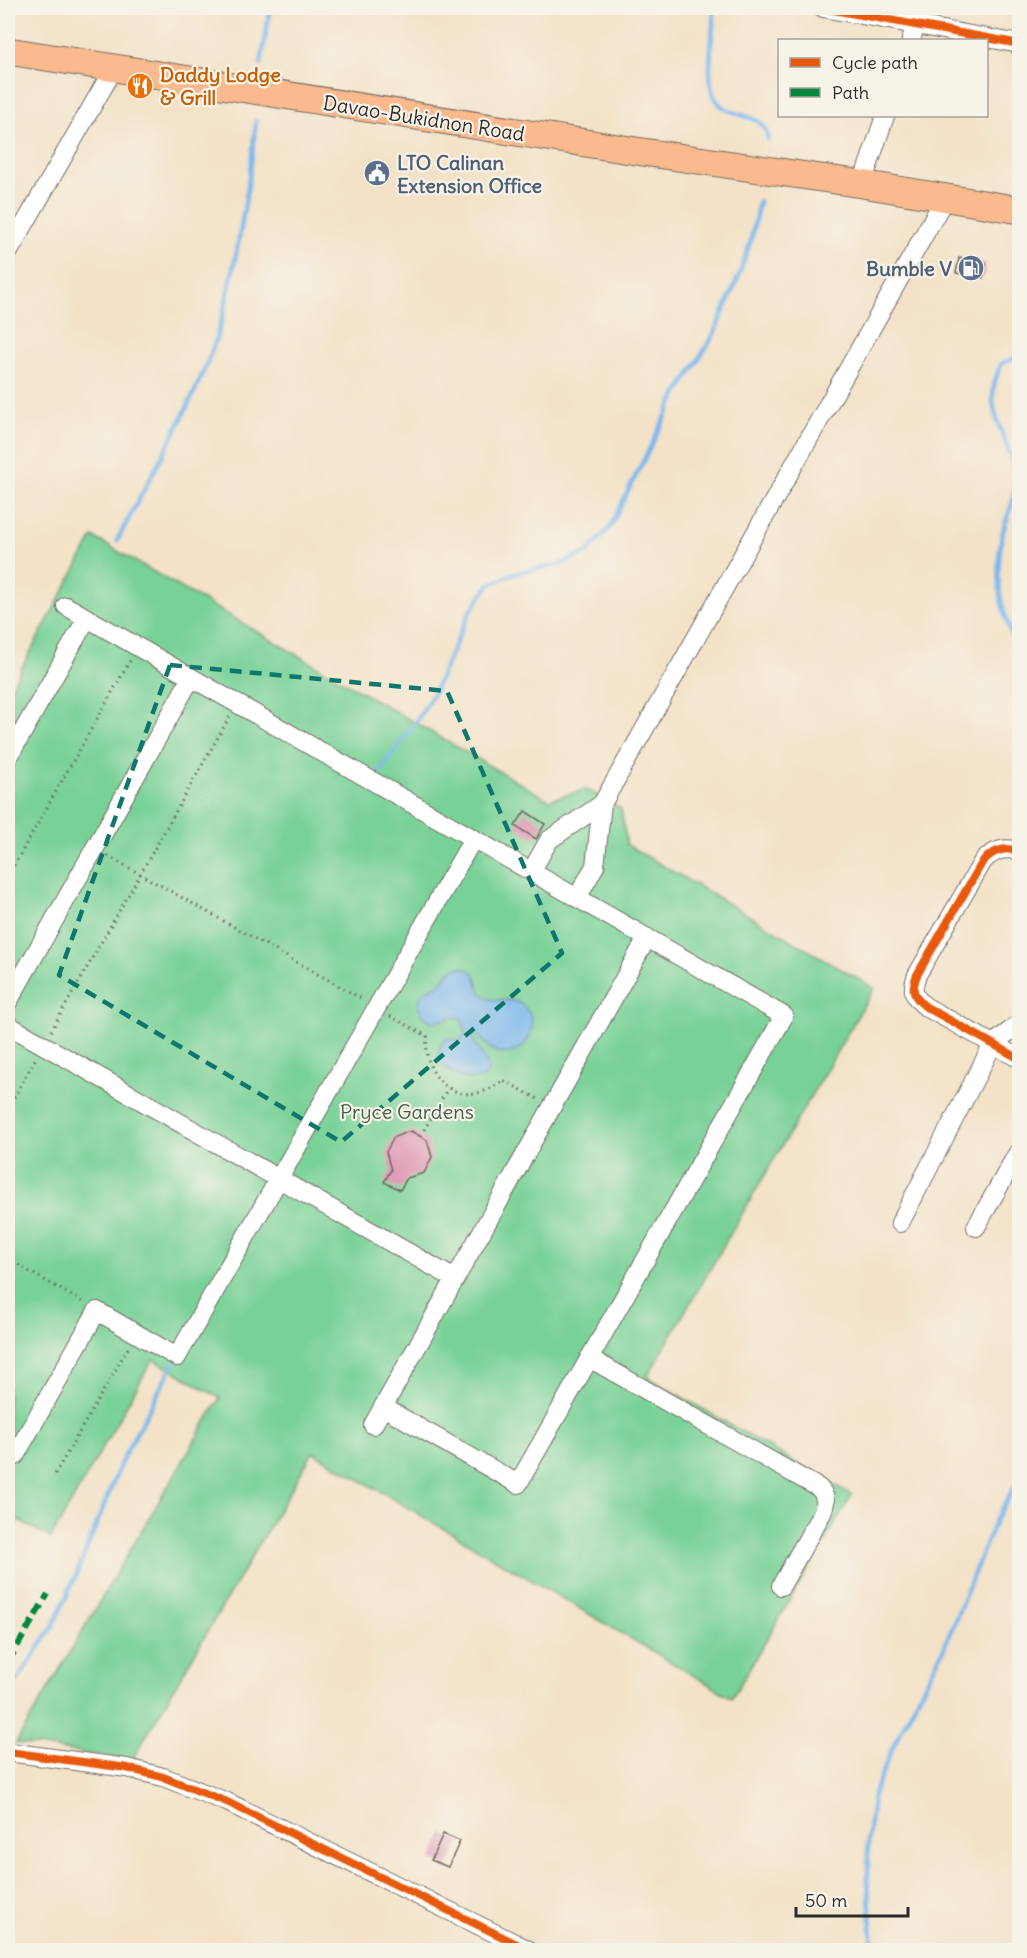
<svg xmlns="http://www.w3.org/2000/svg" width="1027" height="1958" viewBox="0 0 1027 1958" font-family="Delius,sans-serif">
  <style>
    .green { fill: #78d197; stroke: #527e61; stroke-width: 1.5 }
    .water { fill: #7ab7ec; stroke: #52718c; stroke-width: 1.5 }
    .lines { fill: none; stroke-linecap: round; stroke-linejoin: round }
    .stream { stroke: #7ab7ec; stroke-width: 4.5 }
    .building { fill: #d988aa }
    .minor-casing { stroke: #716b62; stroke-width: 20 }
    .highway-casing { stroke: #716b62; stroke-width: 29 }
    .path { stroke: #716b62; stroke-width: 3; stroke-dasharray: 1.5 4.5; stroke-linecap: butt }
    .minor { stroke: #fff; stroke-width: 18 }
    .highway { stroke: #fbba8d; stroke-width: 27 }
    .quiet { stroke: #00873e; stroke-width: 6; stroke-dasharray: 12 6; stroke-linecap: butt }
    .cycleway-casing { stroke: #f7f3e8; stroke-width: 11 }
    .cycleway { stroke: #e8590c; stroke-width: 8 }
    .marked { fill: none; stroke: #0f766e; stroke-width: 4.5; stroke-dasharray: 12 8; stroke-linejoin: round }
    .labels { text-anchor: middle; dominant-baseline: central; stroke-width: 4.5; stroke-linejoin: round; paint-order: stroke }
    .food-label { font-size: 20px; font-weight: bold; fill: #c56008; stroke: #f7f3e8; text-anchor: start }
    .street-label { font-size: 20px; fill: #2b2b2b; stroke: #f7f3e8 }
    .service-label { font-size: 20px; font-weight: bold; fill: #4e5e75; stroke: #f7f3e8; text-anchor: start }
    .park-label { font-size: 20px; fill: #425d4b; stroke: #f7f3e8 }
  </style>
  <rect width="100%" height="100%" fill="#f7f3e8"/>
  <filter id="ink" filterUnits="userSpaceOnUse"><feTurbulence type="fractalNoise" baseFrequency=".0167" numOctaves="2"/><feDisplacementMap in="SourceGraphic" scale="12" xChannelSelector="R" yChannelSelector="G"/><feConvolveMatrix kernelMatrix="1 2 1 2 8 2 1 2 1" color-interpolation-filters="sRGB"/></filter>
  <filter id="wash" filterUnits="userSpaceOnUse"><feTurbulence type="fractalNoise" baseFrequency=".008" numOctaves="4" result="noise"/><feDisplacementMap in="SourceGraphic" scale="24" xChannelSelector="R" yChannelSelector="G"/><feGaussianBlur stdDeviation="1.35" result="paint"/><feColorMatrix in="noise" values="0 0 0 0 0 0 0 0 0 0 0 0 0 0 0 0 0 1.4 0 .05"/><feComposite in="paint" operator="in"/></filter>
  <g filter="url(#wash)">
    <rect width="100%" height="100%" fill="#f3e2c7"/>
    <path class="green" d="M93 537 549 800 586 789 621 809 627 845 874 988 647 1377 852 1495 732 1698 313 1452 132 1760 16 1743 220 1398 153 1359 51 1538 8 1515V693Z"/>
    <path class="water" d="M458 967C485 970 472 986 483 995 496 1006 513 993 526 1009 542 1028 524 1057 500 1053 488 1051 485 1039 475 1034L473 1035 474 1041 489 1068 485 1077C459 1086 425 1061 445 1039L459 1040 464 1036 466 1030 461 1019 453 1016C447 1018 442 1022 435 1022 422 1020 414 1005 422 994 426 988 432 988 438 985 447 978 445 971 458 967Z"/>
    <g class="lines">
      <path class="stream" d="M714 8C714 30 705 78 714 96 726 122 766 108 768 140
        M261 64 270 8
        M1018 233 1016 262 1017 283 1020 286
        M1020 356 1002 363C975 415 1017 438 1015 487 1014 504 1005 520 1002 536 993 584 1002 613 1020 657
        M117 541C150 476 189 413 214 345 223 321 227 294 233 270 243 220 251 172 256 121
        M378 774 414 725 433 694 469 613 489 585 514 573 559 565 588 552 610 527 676 396 712 338 738 278 751 240 759 201
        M8 1695 53 1626 77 1573 123 1458 174 1363
        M873 1950 868 1881V1838L874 1793 894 1744 943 1650 995 1521 1020 1477"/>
    </g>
    <g id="blocks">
      <path class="building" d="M959 258 986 263 983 278 956 273Z
        M525 811 545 824 536 839 515 826Z
        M411 1131 427 1140 432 1157 424 1173 407 1178 400 1190 384 1182 391 1170 386 1152 394 1137Z
        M443 1834 460 1841 448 1867 431 1860Z"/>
    </g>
  </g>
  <g filter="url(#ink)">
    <use href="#blocks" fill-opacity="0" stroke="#716b62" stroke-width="1.5"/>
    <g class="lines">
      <defs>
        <path id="minor" d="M823 8 1020 44
          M911 40 921 8
          M862 184 885 116
          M8 253 114 68
          M66 606 784 1016 518 1484 383 1407
          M8 758 87 618
          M1020 851C1004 847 994 850 983 861L917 975C911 990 913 997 926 1007L1020 1059
          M531 872 549 840 602 804
          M577 898 595 866 602 804 945 198
          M8 1002 191 678
          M8 1025 455 1279
          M900 1223 993 1044 1020 1023
          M976 1227 1020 1149
          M589 1358 819 1488C827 1496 826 1503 822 1513L781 1586
          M373 1425 647 938
          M8 1452 15 1456 97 1311 177 1357 473 839
          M8 1752 127 1768 163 1777 227 1802 529 1950"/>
        <path id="highway" d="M8 51 636 151 862 184 1020 210"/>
      </defs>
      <use href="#minor" class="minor-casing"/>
      <use href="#highway" class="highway-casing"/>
      <path class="path" d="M108 856 364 1000
        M8 876 131 659
        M390 1016 427 1036C421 1084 466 1112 503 1080L540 1100
        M51 1031 230 716
        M8 1108 36 1058
        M424 1130 448 1088
        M8 1259 84 1303
        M55 1474 128 1348"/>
      <use href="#minor" class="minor"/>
      <use href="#highway" class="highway"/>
      <path class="quiet" d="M8 1662 48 1594"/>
      <defs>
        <path id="cycleway" d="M823 8 1020 44
          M1020 851C1004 847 994 850 983 861L917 975C911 990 913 997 926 1007L1020 1059
          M8 1752 127 1768 163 1777 227 1802 529 1950"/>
      </defs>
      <use href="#cycleway" class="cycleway-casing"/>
      <use href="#cycleway" class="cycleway"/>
    </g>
  </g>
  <path class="marked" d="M170 665 447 691 562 953 341 1142 59 975Z"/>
  <defs>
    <symbol id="restaurant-disc" viewBox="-11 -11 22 22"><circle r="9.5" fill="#e8710a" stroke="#f7f3e8"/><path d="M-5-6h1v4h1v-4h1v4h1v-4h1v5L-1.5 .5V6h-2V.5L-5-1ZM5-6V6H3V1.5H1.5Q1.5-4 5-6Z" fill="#fff"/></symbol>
    <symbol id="civic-disc" viewBox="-11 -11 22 22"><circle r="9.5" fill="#5c6f8a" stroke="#f7f3e8"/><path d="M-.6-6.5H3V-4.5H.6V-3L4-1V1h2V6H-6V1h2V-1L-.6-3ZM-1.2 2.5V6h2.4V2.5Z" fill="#fff"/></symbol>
    <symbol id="fuel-disc" viewBox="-11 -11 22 22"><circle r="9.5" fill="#5c6f8a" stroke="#f7f3e8"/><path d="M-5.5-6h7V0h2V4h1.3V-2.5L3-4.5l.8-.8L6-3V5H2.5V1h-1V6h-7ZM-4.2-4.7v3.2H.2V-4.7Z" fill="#fff"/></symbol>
  </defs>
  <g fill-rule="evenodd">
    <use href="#restaurant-disc" x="125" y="71" width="30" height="30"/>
    <use href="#civic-disc" x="362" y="158" width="30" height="30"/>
    <use href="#fuel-disc" x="956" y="253" width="30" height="30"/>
  </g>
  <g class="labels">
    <g class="food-label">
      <text x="160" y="74">Daddy Lodge<tspan x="160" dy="23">&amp; Grill</tspan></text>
    </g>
    <g class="street-label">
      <text transform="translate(424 118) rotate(9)">Davao-Bukidnon Road</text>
    </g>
    <g class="service-label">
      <text x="397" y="162">LTO Calinan<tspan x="397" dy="23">Extension Office</tspan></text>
      <text x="952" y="268" text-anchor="end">Bumble V</text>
    </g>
    <g class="park-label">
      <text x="407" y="1111">Pryce Gardens</text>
    </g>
  </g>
  <rect width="1027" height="1958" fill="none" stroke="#f7f3e8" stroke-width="30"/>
  <rect x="778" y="39" width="210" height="78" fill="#f7f3e8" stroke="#a5a39c" stroke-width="1.5"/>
  <rect x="790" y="58" width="30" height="9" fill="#e8590c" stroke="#a5a39c" stroke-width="1.5"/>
  <text x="832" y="69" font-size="18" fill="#2b2b2b">Cycle path</text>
  <rect x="790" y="88" width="30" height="9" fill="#00873e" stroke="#a5a39c" stroke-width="1.5"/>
  <text x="832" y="99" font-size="18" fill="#2b2b2b">Path</text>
  <path d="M796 1907v9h112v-9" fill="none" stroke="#2b2b2b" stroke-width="3"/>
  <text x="805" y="1907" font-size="18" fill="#2b2b2b" stroke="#f7f3e8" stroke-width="4.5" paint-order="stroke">50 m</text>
</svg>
